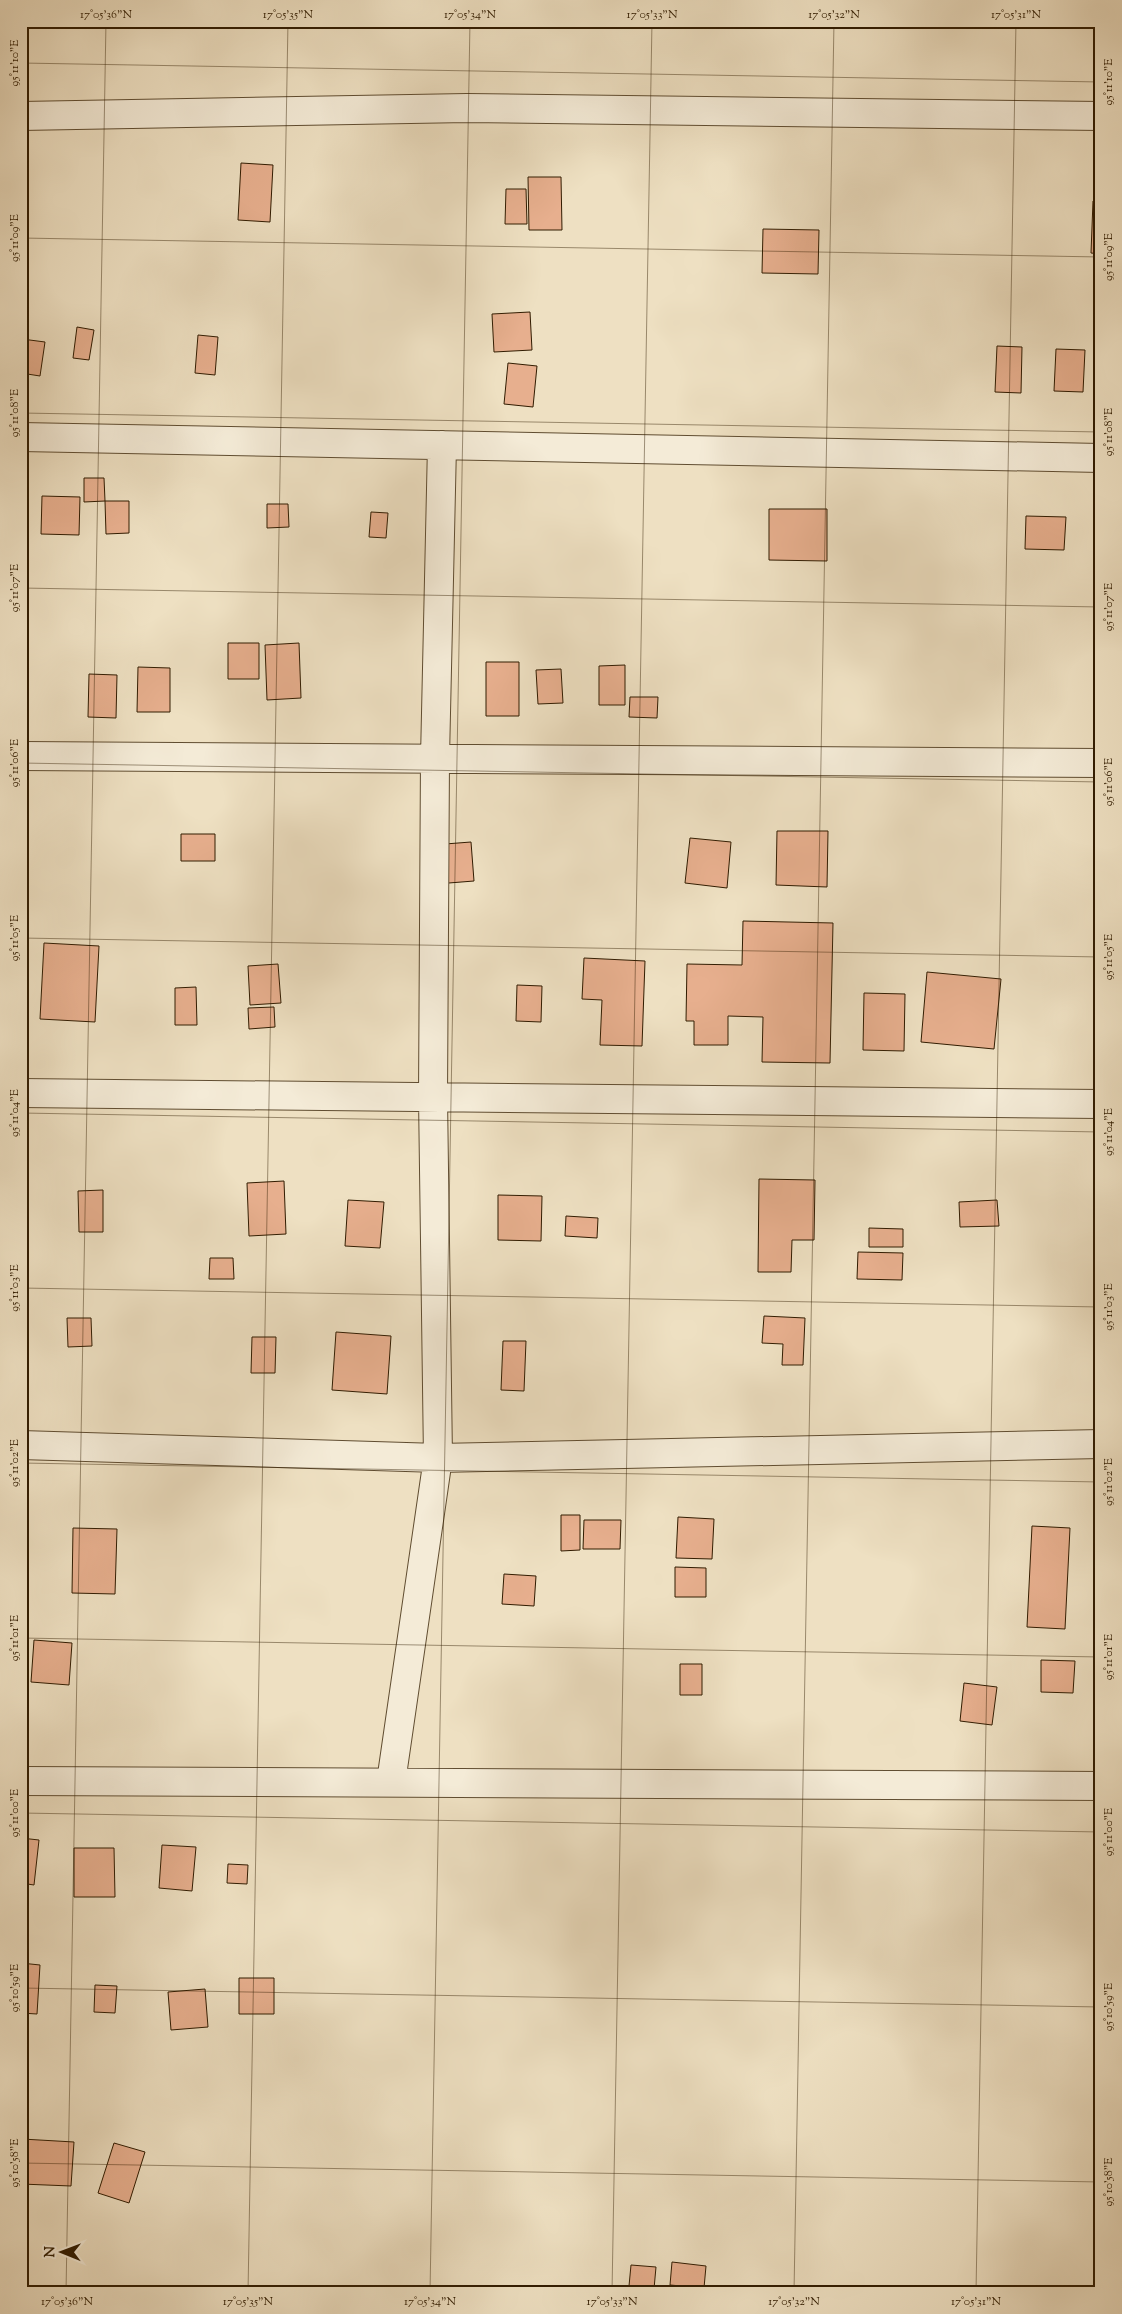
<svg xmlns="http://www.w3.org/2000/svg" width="1122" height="2314" viewBox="0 0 1122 2314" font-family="'Sorts Mill Goudy',serif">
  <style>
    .building { fill: #e7af8e; stroke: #311c01 }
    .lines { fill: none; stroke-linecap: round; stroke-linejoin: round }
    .street-casing { stroke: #604d31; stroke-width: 30 }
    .street { stroke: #f4ebd7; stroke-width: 28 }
    .ticks { fill: none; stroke: #311c01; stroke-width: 1; stroke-opacity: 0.45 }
    .neatline { fill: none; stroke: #311c01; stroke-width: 2 }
    .ticks-label { font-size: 12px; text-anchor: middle; fill: #311c01 }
  </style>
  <rect width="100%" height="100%" fill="#eee0c2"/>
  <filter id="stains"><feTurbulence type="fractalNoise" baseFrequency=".004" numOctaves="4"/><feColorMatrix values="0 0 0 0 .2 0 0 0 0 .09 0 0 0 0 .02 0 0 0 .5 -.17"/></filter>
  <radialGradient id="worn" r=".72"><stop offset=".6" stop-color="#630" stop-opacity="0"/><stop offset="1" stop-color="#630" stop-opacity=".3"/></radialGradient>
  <path class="building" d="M241 163 273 165 270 222 238 220Z
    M528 177H561L562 230H529Z
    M506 189H526L527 224H505Z
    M1093 201H1101V254L1091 253Z
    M763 229 819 230 818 274 762 273Z
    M530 312 532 350 494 352 492 314Z
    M77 327 94 330 89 360 73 358Z
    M198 335 218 337 215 375 195 373Z
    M22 339 45 342 40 376 21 373Z
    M997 346 1022 347 1021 393 995 392Z
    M1056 349 1085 350 1083 392 1054 391Z
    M508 363 537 366 533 407 504 404Z
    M84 478H104L105 501 84 502Z
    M42 496 80 497 79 535 41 534Z
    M105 501H129V533L106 534Z
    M267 504H288L289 527 267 528Z
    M769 509H827V561L769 560Z
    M371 512 388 513 386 538 369 537Z
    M1026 516 1066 517 1064 550 1025 549Z
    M228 643H259V679H228Z
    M299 643 301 698 267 700 265 645Z
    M21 658H24V698H21Z
    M486 662H519V716H486Z
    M625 665V705H599V666Z
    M138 667 170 668V712H137Z
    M561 669 563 703 538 704 536 670Z
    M89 674 117 675 116 718 88 717Z
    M630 697H658L657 718 629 717Z
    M777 831H828L827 887 776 885Z
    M181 834H215V861H181Z
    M690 838 731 842 727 888 685 883Z
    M471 842 474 881 436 884 432 845Z
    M743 921 833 923 830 1063 762 1062 763 1017 728 1016V1045H694V1021H686L687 964 742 965Z
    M44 943 99 946 95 1022 40 1019Z
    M584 958 645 961 642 1046 600 1045 602 1000 582 999Z
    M278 964 281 1003 250 1005 248 966Z
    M927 972 1001 979 994 1049 921 1042Z
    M517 985 542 986 541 1022 516 1021Z
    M196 987 197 1025H175V988Z
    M864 993 905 994 904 1051 863 1050Z
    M274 1007 275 1027 249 1029 248 1008Z
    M759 1179 815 1180 814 1240H792L791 1272H758Z
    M284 1181 286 1234 249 1236 247 1183Z
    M103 1190V1232H79L78 1191Z
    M498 1195 542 1196 541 1241 498 1240Z
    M348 1200 384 1202 380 1248 345 1246Z
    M997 1200 999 1226 960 1227 959 1202Z
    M566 1216 598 1218 597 1238 565 1236Z
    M869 1228 903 1229V1247H869Z
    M858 1252 903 1253 902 1280 857 1279Z
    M210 1258H233L234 1279H209Z
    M764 1316 805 1318 803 1365H782L783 1344 762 1343Z
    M67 1318H91L92 1346 68 1347Z
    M336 1332 391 1336 387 1394 332 1390Z
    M252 1337H276L275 1373H251Z
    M503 1341H526L524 1391 501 1390Z
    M561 1515H580V1550L561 1551Z
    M678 1517 714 1519 712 1559 676 1558Z
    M584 1520H621L620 1549H583Z
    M1032 1526 1070 1528 1065 1629 1027 1627Z
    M73 1528 117 1529 115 1594 72 1593Z
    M675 1567 706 1568V1597H675Z
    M504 1574 536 1576 534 1606 502 1604Z
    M34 1640 72 1643 69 1685 31 1682Z
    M1041 1660 1075 1661 1073 1693 1041 1692Z
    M680 1664H702V1695H680Z
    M964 1683 997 1687 992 1725 960 1721Z
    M21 1838 39 1840 34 1885 21 1883Z
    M162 1845 196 1847 192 1891 159 1888Z
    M74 1848H114L115 1897H74Z
    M228 1864 248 1865 247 1884 227 1883Z
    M21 1963 40 1965 37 2014 21 2013Z
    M239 1978H274V2014H239Z
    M95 1985 117 1986 115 2013 94 2012Z
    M205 1989 208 2027 171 2030 168 1992Z
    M22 2139 74 2142 71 2186 21 2184Z
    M114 2143 145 2152 129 2203 98 2193Z
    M672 2262 706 2266 704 2288 670 2285Z
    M631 2265 656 2267 654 2289 629 2286Z"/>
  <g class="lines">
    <defs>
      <path id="street" d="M21 116 467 108 1101 116
        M21 437 1101 458
        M21 756 1101 763
        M21 1093 1101 1104
        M21 1445 438 1458 1101 1444
        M21 1781 1101 1786
        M391 1782 438 1458 433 1097 435 758 442 445"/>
    </defs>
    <use href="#street" class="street-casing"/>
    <use href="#street" class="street"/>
  </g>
  <path class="ticks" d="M21 63 1101 82M21 238 1101 257M21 413 1101 432M21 588 1101 607M21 763 1101 782M21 938 1101 957M21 1113 1101 1132M21 1288 1101 1307M21 1463 1101 1482M21 1638 1101 1657M21 1813 1101 1832M21 1988 1101 2007M21 2163 1101 2182M66 2293 106 21M248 2293 288 21M430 2293 470 21M612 2293 652 21M794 2293 834 21M976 2293 1016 21"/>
  <rect width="1122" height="2314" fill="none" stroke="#eee0c2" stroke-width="55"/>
  <g transform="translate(62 2252) rotate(271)" stroke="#f4ebd7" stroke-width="4" paint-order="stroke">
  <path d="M0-4L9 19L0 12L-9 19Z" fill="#311c01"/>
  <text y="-8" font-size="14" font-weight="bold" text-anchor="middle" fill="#311c01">N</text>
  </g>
  <rect x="28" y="28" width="1066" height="2258" class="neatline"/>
  <g class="ticks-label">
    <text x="106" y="18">17°05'36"N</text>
    <text x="288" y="18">17°05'35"N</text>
    <text x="470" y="18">17°05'34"N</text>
    <text x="652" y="18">17°05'33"N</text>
    <text x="834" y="18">17°05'32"N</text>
    <text x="1016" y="18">17°05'31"N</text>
    <text transform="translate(14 63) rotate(-90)" y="4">95°11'10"E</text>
    <text transform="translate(1108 82) rotate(-90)" y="4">95°11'10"E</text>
    <text transform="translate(14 238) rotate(-90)" y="4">95°11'09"E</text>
    <text transform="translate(1108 257) rotate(-90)" y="4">95°11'09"E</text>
    <text transform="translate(14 413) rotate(-90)" y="4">95°11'08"E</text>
    <text transform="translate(1108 432) rotate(-90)" y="4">95°11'08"E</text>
    <text transform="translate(14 588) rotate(-90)" y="4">95°11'07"E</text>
    <text transform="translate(1108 607) rotate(-90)" y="4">95°11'07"E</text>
    <text transform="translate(14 763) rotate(-90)" y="4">95°11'06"E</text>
    <text transform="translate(1108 782) rotate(-90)" y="4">95°11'06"E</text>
    <text transform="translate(14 938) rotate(-90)" y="4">95°11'05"E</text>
    <text transform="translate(1108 957) rotate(-90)" y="4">95°11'05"E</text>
    <text transform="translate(14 1113) rotate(-90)" y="4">95°11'04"E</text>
    <text transform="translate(1108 1132) rotate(-90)" y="4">95°11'04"E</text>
    <text transform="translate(14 1288) rotate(-90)" y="4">95°11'03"E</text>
    <text transform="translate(1108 1307) rotate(-90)" y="4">95°11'03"E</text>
    <text transform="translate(14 1463) rotate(-90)" y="4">95°11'02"E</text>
    <text transform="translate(1108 1482) rotate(-90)" y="4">95°11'02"E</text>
    <text transform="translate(14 1638) rotate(-90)" y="4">95°11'01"E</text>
    <text transform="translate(1108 1657) rotate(-90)" y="4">95°11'01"E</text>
    <text transform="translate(14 1813) rotate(-90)" y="4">95°11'00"E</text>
    <text transform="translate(1108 1832) rotate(-90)" y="4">95°11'00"E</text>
    <text transform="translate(14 1988) rotate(-90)" y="4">95°10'59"E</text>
    <text transform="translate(1108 2007) rotate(-90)" y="4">95°10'59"E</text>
    <text transform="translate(14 2163) rotate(-90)" y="4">95°10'58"E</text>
    <text transform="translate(1108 2182) rotate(-90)" y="4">95°10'58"E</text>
    <text x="67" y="2305">17°05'36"N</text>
    <text x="248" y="2305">17°05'35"N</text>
    <text x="430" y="2305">17°05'34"N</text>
    <text x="612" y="2305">17°05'33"N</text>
    <text x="794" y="2305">17°05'32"N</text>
    <text x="976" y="2305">17°05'31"N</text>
  </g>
  <rect width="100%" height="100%" filter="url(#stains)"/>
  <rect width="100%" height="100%" fill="url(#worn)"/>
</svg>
